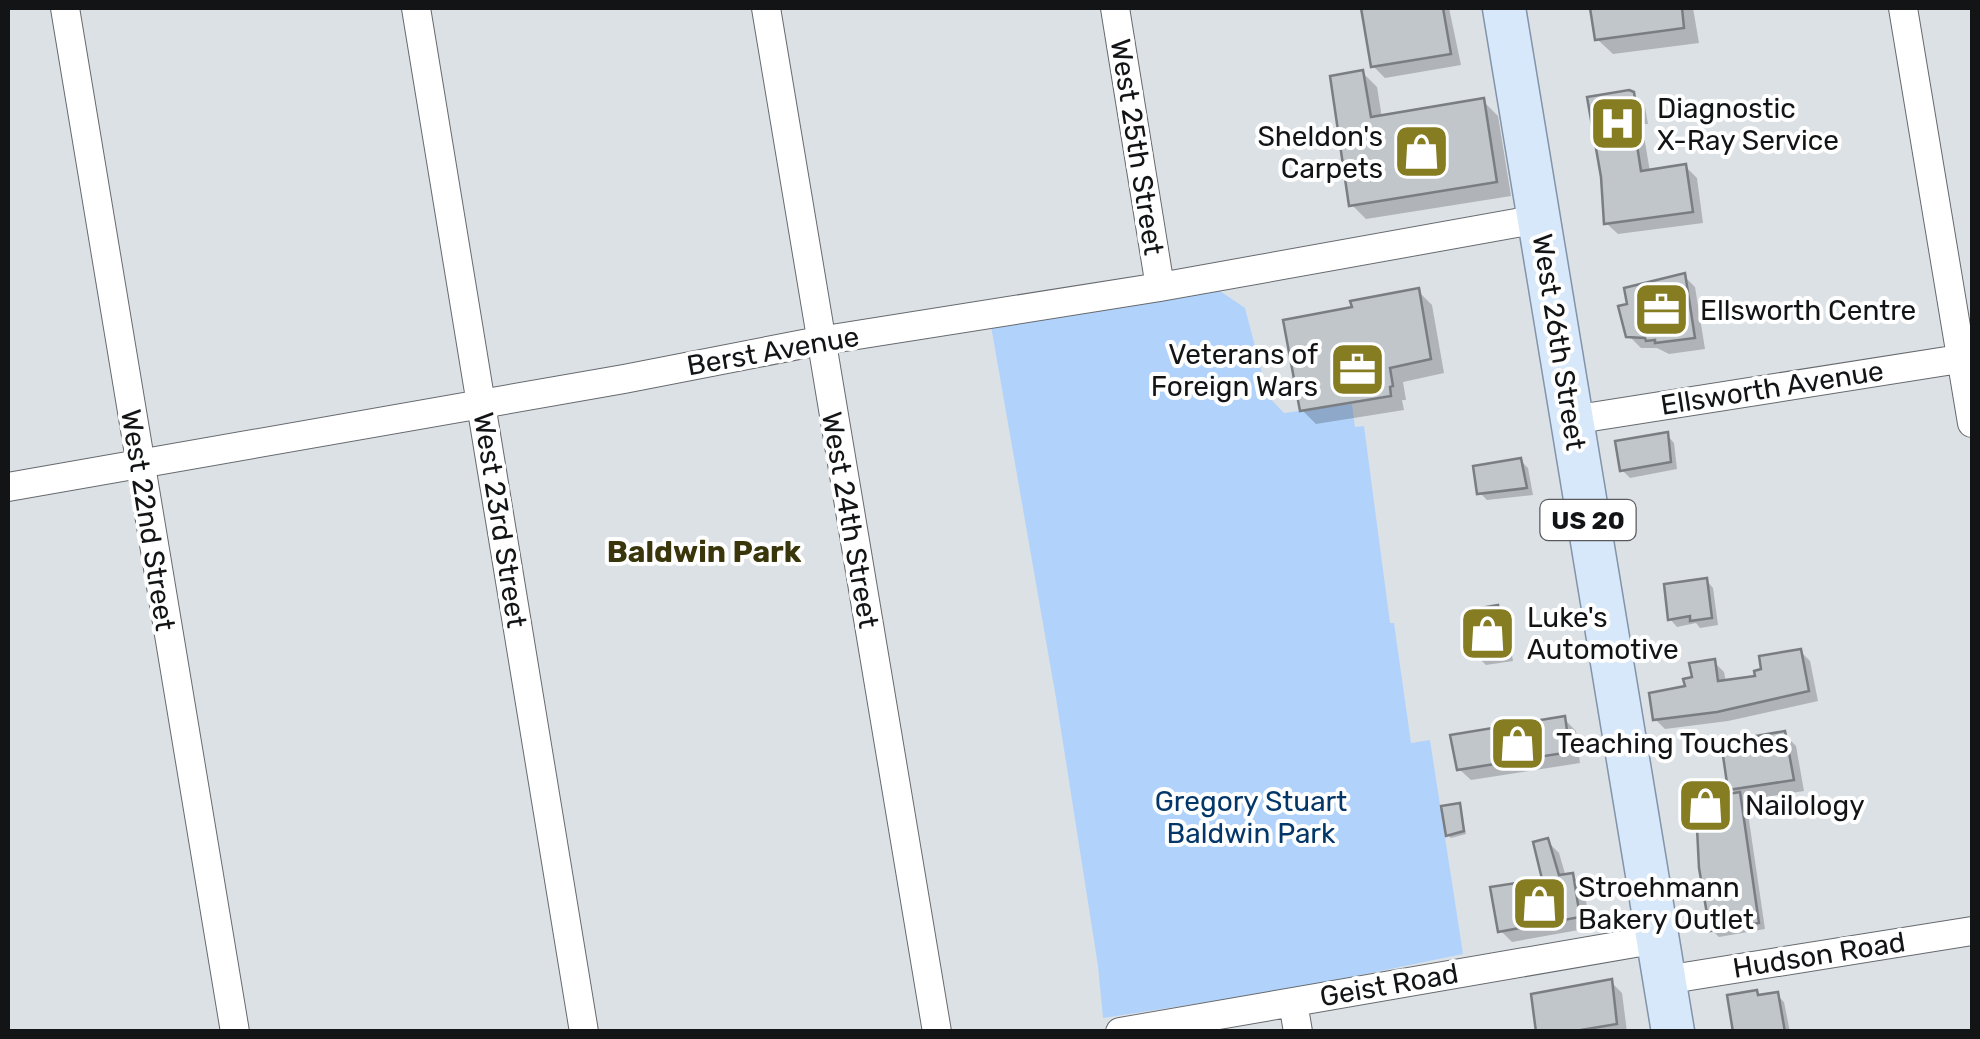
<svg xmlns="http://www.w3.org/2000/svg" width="1980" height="1039" viewBox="0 0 1980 1039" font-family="Rubik,sans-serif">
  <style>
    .green { fill: #b1d3fb }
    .shadow { fill: #0003 }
    .building { fill: #c1c6cb; stroke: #7a7e83; stroke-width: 2.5 }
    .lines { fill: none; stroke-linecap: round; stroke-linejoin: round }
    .minor-casing { stroke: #666a6e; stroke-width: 30 }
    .primary-casing { stroke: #8293aa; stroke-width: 45 }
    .minor { stroke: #fff; stroke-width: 28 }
    .primary { stroke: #d7e8fb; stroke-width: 42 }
    .labels { text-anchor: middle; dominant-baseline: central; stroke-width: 8; stroke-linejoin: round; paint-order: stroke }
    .shield { fill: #fff; stroke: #5a5a5c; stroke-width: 2.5 }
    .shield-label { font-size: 25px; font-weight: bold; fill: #131416 }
    .poi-label { font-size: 28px; fill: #131416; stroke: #fff; text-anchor: start }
    .street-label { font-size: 28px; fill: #131416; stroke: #fff }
    .park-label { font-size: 28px; fill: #03376a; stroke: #fff }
    .neighbourhood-label { font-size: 30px; font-weight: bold; fill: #3a360b; stroke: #fff }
  </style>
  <rect width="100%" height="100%" fill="#dce1e6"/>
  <path class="green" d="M1217 289 1245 308 1268 396 1284 413 1352 404 1355 427 1364 426 1390 623H1394L1411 743 1430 740 1463 954 1293 989 1103 1018 1098 966 1056 698 991 326Z"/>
  <path class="shadow" d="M1364 8H1449L1461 65 1385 78 1373 66Z
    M1593 8H1693L1699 43 1613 54 1597 39Z
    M1362 72 1377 87 1382 118 1483 101 1498 116 1511 196 1366 219 1351 204Z
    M1633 95 1645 107 1648 124H1642L1650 172 1685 166 1697 178 1703 223 1618 234 1606 223Z
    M1684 276 1695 287 1705 349 1669 354 1657 348H1641L1629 336Z
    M1418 291 1432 305 1444 373 1403 382 1406 400H1402L1404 410 1316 424 1302 410 1355 309Z
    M1667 435 1674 443 1677 469 1630 478 1622 470Z
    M1521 461 1528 468 1533 495 1487 500 1480 493Z
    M1706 580 1713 588 1718 625 1700 628 1696 623 1677 627 1670 619Z
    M1497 608 1504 615 1513 661 1486 665 1479 658Z
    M1800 651 1810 661 1818 701 1728 721 1665 729 1655 719 1714 662 1724 672 1726 682 1758 678Z
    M1564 719 1576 731 1580 763 1471 780 1459 769Z
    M1784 734 1796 746 1804 791 1746 800 1765 929 1719 937 1712 930 1700 834 1694 828 1737 795 1731 789Z
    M1459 805 1466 834 1451 838 1448 835Z
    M1547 841 1559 853 1566 877 1572 876 1584 887 1590 928 1512 942 1501 931 1546 881Z
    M1611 982 1622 993 1627 1032H1539Z
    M1756 992 1761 997 1777 995 1784 1002 1790 1032H1736Z"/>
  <path class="building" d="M1361 8H1443L1451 54 1371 67Z
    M1590 8H1682L1684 28 1595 40Z
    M1363 70 1371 117 1484 98 1497 182 1349 206 1330 76Z
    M1629 90 1634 92 1637 113H1632L1641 171 1686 164 1693 212 1604 224 1601 177 1587 97Z
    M1685 273 1695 338 1655 343V340L1646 341 1645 338 1626 337 1618 306 1627 304 1624 288Z
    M1419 288 1431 359 1390 368 1393 386 1390 387 1391 396 1300 411 1283 320 1352 307 1350 301Z
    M1668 432 1671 462 1620 471 1615 441Z
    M1521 458 1527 488 1477 494 1473 466Z
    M1707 578 1712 618 1690 621V616L1668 620 1664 584Z
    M1498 605 1507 655 1476 659 1469 610Z
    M1801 649 1809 691 1717 712 1653 720 1649 693 1685 686 1683 679 1692 677 1689 663 1715 659 1718 681 1755 676 1754 671 1761 669 1759 656Z
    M1565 716 1570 752 1457 770 1450 735Z
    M1785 731 1794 780 1728 790 1721 742Z
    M1740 792 1759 923 1710 931 1699 868 1697 828 1692 829 1687 801Z
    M1460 803 1464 831 1446 836 1441 806Z
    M1548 838 1559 875 1573 873 1580 917 1498 932 1490 887 1542 879 1533 842Z
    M1612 979 1617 1024 1569 1032H1536L1531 994Z
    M1757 990 1758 995 1778 992 1785 1032H1733L1727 995Z"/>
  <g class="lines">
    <defs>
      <path id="minor" d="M65 8 235 1032
        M416 8 584 1032
        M766 8 937 1032
        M1115 8 1160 287
        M1903 8 1972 423
        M1572 420 1972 357
        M8 487 624 379 819 341 1160 287 1539 219
        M1665 980 1972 931
        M1293 1002 1298 1032
        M1120 1032 1658 939"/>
      <path id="primary" d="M1504 8 1673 1032"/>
    </defs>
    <use href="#minor" class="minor-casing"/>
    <use href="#primary" class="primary-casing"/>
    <use href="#minor" class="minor"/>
    <use href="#primary" class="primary"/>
  </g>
  <defs>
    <symbol id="hospital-square" viewBox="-11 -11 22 22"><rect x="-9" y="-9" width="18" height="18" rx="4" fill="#867d23" stroke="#fff"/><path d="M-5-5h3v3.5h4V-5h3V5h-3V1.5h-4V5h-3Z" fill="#fff"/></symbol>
    <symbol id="shop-square" viewBox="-11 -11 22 22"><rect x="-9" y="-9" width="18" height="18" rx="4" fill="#867d23" stroke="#fff"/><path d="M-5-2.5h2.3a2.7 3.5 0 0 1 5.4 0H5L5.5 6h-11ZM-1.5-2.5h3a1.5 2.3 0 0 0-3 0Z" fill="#fff"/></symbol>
    <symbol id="office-square" viewBox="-11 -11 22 22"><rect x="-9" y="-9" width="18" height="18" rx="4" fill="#867d23" stroke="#fff"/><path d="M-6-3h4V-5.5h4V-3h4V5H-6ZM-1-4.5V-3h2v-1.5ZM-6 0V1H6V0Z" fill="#fff"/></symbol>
  </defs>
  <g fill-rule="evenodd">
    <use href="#hospital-square" x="1586" y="92" width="63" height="63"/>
    <use href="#shop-square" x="1390" y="120" width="63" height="63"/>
    <use href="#office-square" x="1630" y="278" width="63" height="63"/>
    <use href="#office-square" x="1326" y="338" width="63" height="63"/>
    <use href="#shop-square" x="1456" y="602" width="63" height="63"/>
    <use href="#shop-square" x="1486" y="712" width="63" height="63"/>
    <use href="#shop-square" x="1674" y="774" width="63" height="63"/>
    <use href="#shop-square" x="1508" y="872" width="63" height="63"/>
  </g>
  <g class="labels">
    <rect class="shield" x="1540.5" y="500" width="95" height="40" rx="8"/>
    <g class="shield-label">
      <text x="1588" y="520">US 20</text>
    </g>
    <g class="poi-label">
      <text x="1657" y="108">Diagnostic<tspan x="1657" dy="32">X-Ray Service</tspan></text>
      <text x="1383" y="136" text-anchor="end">Sheldon's<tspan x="1383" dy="32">Carpets</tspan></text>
      <text x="1700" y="310">Ellsworth Centre</text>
      <text x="1318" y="354" text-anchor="end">Veterans of<tspan x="1318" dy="32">Foreign Wars</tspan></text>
      <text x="1527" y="617">Luke's<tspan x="1527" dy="32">Automotive</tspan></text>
      <text x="1556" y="743">Teaching Touches</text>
      <text x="1745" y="805">Nailology</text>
      <text x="1578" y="887">Stroehmann<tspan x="1578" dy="32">Bakery Outlet</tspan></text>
    </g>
    <g class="street-label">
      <text transform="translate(1137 147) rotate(81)">West 25th Street</text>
      <text transform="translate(1559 342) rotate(81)">West 26th Street</text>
      <text transform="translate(773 351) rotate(-10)">Berst Avenue</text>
      <text transform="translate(1772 388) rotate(-9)">Ellsworth Avenue</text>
      <text transform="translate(148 520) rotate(81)">West 22nd Street</text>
      <text transform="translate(500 520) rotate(81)">West 23rd Street</text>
      <text transform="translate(850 520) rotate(80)">West 24th Street</text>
      <text transform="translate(1819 955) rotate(-9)">Hudson Road</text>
      <text transform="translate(1389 985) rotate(-10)">Geist Road</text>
    </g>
    <g class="park-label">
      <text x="1251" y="801">Gregory Stuart<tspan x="1251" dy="32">Baldwin Park</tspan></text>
    </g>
    <g class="neighbourhood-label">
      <text x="704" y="552">Baldwin Park</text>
    </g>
  </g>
  <rect width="1980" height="1039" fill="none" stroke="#131416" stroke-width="20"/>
</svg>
